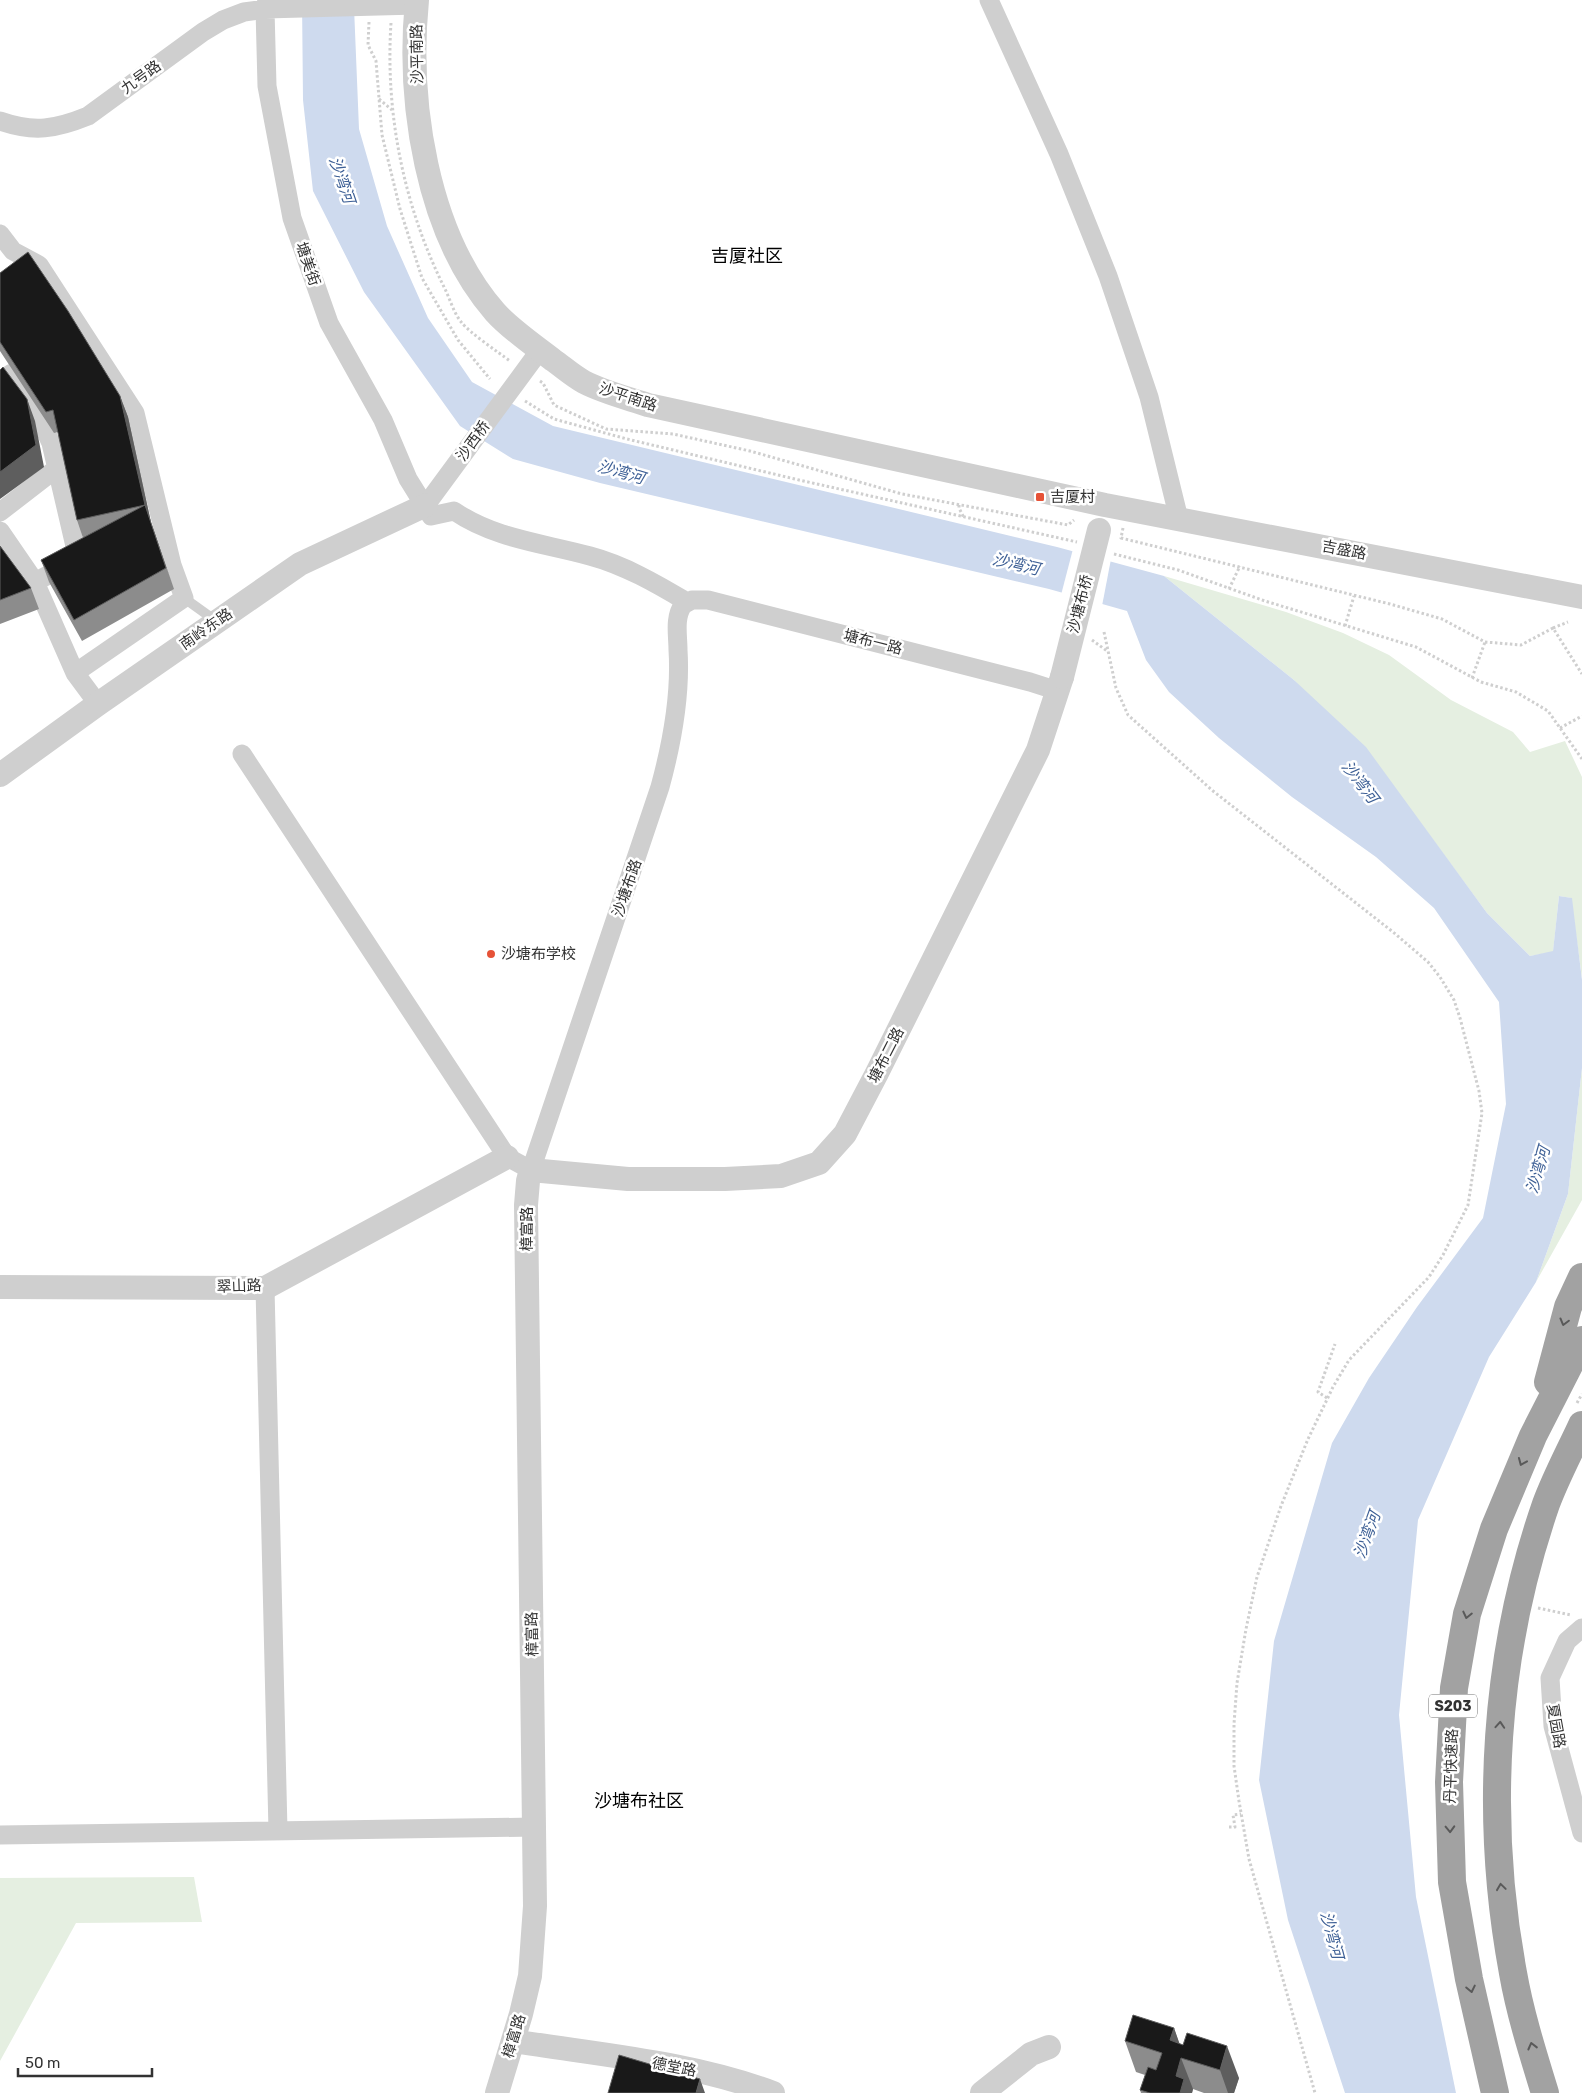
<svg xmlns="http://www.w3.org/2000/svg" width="1582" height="2093" viewBox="0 0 1582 2093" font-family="Rubik,'Noto Sans SC',sans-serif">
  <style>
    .green { fill: #e5efe1 }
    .water { fill: #cedaee }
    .pier { fill: #fff }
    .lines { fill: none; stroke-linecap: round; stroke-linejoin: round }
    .path { stroke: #cfcfcf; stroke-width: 3; stroke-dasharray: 2.5 2.5; stroke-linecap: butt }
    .service { stroke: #cfcfcf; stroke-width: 10 }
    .minor { stroke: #cfcfcf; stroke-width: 19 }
    .tertiary { stroke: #cfcfcf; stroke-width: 24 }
    .tertiary-bridge { stroke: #cfcfcf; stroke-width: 24 }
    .trunk-bridge { stroke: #a2a2a2; stroke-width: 28 }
    .wall { fill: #8c8c8c }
    .shaded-wall { fill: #5e5e5e }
    .building { fill: #191919; stroke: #5e5e5e }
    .oneway { stroke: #595959 }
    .poi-dot { fill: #e65237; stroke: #fff; stroke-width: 2 }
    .labels { text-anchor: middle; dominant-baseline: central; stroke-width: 5; stroke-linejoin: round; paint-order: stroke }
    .shield { fill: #fff; stroke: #707070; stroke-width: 1 }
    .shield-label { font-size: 14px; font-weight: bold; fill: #323232 }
    .street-label { font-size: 15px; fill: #323232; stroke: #fff }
    .poi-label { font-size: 15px; fill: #323232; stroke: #fff; text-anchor: start }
    .water-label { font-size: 16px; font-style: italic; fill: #3e6096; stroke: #fff }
    .quarter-label { font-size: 18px; fill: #000; stroke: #fff }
  </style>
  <rect width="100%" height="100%" fill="#fff"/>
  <path class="green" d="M1164 576 1286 612 1343 633 1389 655 1451 700 1513 732 1530 752 1565 741 1582 777V978L1571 898 1559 896 1553 952 1530 956 1487 913 1417 818 1294 680Z
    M1582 1068V1200L1536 1282 1568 1194Z
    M194 1877 202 1922 76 1923 0 2061V1878Z"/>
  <path class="water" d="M302 0 354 7 359 129 387 226 428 318 472 382 553 426 1057 547 1164 576 1294 680 1366 747 1487 913 1530 956 1553 951 1559 896 1572 898 1582 980V1068L1568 1194 1536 1282 1489 1357 1418 1520 1399 1715 1416 1897 1456 2093H1345L1288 1920 1259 1780 1274 1641 1332 1443 1369 1378 1417 1307 1483 1218 1506 1104 1499 1002 1434 908 1376 857 1292 797 1219 738 1169 692 1146 660 1127 611 1049 589 600 483 513 459 460 426 364 292 313 191 303 100Z"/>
  <path class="pier" d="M1073 549 1111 559 1102 606 1061 595Z"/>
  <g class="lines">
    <path class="path" d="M369 22 368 45 376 61 382 135 400 209 422 278 458 340 490 379
      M391 23C385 114 404 207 445 289 450 299 454 314 462 323 470 333 498 352 510 361
      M379 99 392 110
      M540 381 543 383 554 405 606 429 673 434 750 451 902 494 1068 525 1074 520
      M525 401 554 419 627 439 799 480 1077 542
      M959 505V508L964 518
      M1123 528 1121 538 1390 604 1442 619 1485 642 1521 645 1553 628 1582 674
      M1114 554 1178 570 1265 601 1416 647 1481 682 1516 692 1548 711 1582 759
      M1229 589 1240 566
      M1345 626 1354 596
      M1553 628 1568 622
      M1104 632 1116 688 1128 715 1213 791 1393 932 1428 962 1440 977 1454 1000 1460 1018 1479 1091 1482 1113 1468 1205 1443 1255 1429 1277 1349 1360 1333 1387 1308 1439 1281 1506 1257 1577 1246 1629 1237 1683 1234 1724V1766L1239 1801 1249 1859 1315 2093
      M1092 640 1107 651
      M1472 678 1485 642
      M1560 728 1582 716
      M1327 1398 1318 1392 1335 1344
      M1577 1403 1582 1394
      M1538 1608 1571 1615
      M1229 1827H1235L1233 1815 1241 1814"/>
    <path class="service" d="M184 598 216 621"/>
    <path class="minor" d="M267 0 265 9 267 86 292 218 329 323 383 420 408 479 431 516 454 511C495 539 543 543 590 556 624 565 657 584 687 602
      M989 0 1059 154 1108 276 1149 397 1179 519
      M0 121C34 133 56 129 88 116L203 32 223 20 244 12 265 9 417 5
      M0 234 13 251 39 265 135 413 172 565 184 598 75 673 98 704
      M12 373 9 375 43 426 51 443 78 559 35 582 75 673
      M426 505 540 350
      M0 512 57 468
      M0 531 35 582
      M242 754 507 1157 531 1170 660 787C672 743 681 696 678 650 678 635 674 618 683 605L692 600H708L1030 682 1058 691
      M265 1288 278 1831
      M1582 1628 1567 1641 1550 1678 1553 1726 1582 1833
      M0 1835 534 1827"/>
    <path class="tertiary" d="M417 0C407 101 426 233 495 312 510 329 535 346 553 360 563 367 573 376 584 382 603 392 627 398 648 405L1105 505 1582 597
      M0 775 98 704 300 564 426 505
      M0 1287 265 1288 507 1157
      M513 2041C600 2055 690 2062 773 2093
      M497 2093 521 2014 530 1976 535 1906 526 1205 528 1181 531 1170 628 1179H725L781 1176 819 1163 845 1134 877 1073 1038 750 1062 677
      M982 2093 1031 2054 1049 2047"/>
    <path class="tertiary-bridge" d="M1062 677 1099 530"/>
    <path class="trunk-bridge" d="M1548 1382 1568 1307 1582 1277
      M1495 2093 1469 1979 1452 1882 1449 1782 1454 1688 1467 1614 1494 1529 1533 1436 1582 1340
      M1545 2093C1533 2054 1520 2013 1513 1973 1484 1817 1494 1654 1546 1504 1556 1477 1570 1451 1582 1425"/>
  </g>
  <path class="wall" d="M0 273 120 396 128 417 152 527 174 589 82 641 49 582 41 560 83 538 77 520 58 432 54 433 0 351Z
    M0 546 31 588 39 609 0 624Z
    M1174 2028 1179 2043 1239 2078 1234 2093H1204L1193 2089 1192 2093H1141L1140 2090 1145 2075 1136 2072 1125 2041Z"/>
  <path class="shaded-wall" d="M120 396 128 417 152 527 174 589 145 505Z
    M27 399 35 421 44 467 0 499V472Z
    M1174 2028 1185 2059 1181 2058 1193 2089 1192 2093H1180L1176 2076 1170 2040Z
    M1227 2046 1239 2078 1234 2093H1228L1220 2070Z
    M700 2079 705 2093H696Z"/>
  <path class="building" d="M28 252 68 311 120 396 145 505 77 520 53 410 46 412 0 342V273Z
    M3 367 27 399 36 445 0 472V370Z
    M145 505 166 568 74 620 41 560Z
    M0 546 31 588 0 600Z
    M1133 2015 1174 2028 1170 2040 1183 2045 1187 2033 1227 2046 1220 2070 1181 2058 1176 2076 1184 2079 1180 2093H1150L1140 2090 1148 2067 1156 2070 1162 2053 1125 2041Z
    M619 2055 700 2079 696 2093H608Z"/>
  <defs><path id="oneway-chevron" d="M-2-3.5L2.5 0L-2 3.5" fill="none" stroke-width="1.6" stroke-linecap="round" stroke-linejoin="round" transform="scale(1.25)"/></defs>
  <g class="oneway">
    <use href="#oneway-chevron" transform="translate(1564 1322) rotate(105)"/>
    <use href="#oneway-chevron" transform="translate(1522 1462) rotate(113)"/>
    <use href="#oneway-chevron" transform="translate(1467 1615) rotate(103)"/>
    <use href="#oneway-chevron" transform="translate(1500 1725) rotate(-86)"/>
    <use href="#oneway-chevron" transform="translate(1450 1829) rotate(88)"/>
    <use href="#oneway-chevron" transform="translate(1501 1887) rotate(-98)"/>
    <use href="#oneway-chevron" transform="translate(1471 1989) rotate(78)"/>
    <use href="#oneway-chevron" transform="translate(1532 2046) rotate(-104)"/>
  </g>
  <g class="poi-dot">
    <rect x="1035" y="492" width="10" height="10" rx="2.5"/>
    <circle cx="491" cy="954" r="5"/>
  </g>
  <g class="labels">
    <rect class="shield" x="1429" y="1694.5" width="48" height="23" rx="4"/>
    <g class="shield-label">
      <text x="1453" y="1706">S203</text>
    </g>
    <g class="street-label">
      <text transform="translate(417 54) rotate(-91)">沙平南路</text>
      <text transform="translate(141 77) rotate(-36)">九号路</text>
      <text transform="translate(308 264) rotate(71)">塘美街</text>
      <text transform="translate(628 397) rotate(18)">沙平南路</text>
      <text transform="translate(473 441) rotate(-54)">沙西桥</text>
      <text transform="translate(1344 550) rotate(11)">吉盛路</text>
      <text transform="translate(1080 604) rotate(-76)">沙塘布桥</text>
      <text transform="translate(206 629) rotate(-35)">南岭东路</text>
      <text transform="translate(873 642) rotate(14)">塘布一路</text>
      <text transform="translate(627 888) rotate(-71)">沙塘布路</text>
      <text transform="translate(886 1055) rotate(-63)">塘布二路</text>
      <text transform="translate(527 1229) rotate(-90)">樟富路</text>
      <text transform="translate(239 1286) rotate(-2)">翠山路</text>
      <text transform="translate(532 1634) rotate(-91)">樟富路</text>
      <text transform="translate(1556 1726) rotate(80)">夏园路</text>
      <text transform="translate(1451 1766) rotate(-88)">丹平快速路</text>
      <text transform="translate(514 2036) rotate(-73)">樟富路</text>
      <text transform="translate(674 2067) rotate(11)">德堂路</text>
    </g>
    <g class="poi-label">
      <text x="1050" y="497">吉厦村</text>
      <text x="501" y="954">沙塘布学校</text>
    </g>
    <g class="water-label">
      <text transform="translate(342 180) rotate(71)">沙湾河</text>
      <text transform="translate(621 472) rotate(16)">沙湾河</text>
      <text transform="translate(1016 564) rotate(13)">沙湾河</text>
      <text transform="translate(1360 782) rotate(52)">沙湾河</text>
      <text transform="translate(1538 1170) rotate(-74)">沙湾河</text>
      <text transform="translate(1367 1535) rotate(-70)">沙湾河</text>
      <text transform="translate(1332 1935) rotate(75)">沙湾河</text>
    </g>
    <g class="quarter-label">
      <text x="747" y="256">吉厦社区</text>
      <text x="639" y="1801">沙塘布社区</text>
    </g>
  </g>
  <path d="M18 2068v8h134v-8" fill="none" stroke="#323232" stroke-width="2.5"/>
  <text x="25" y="2068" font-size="15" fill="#323232" stroke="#ffffff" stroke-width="4" paint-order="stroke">50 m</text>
</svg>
